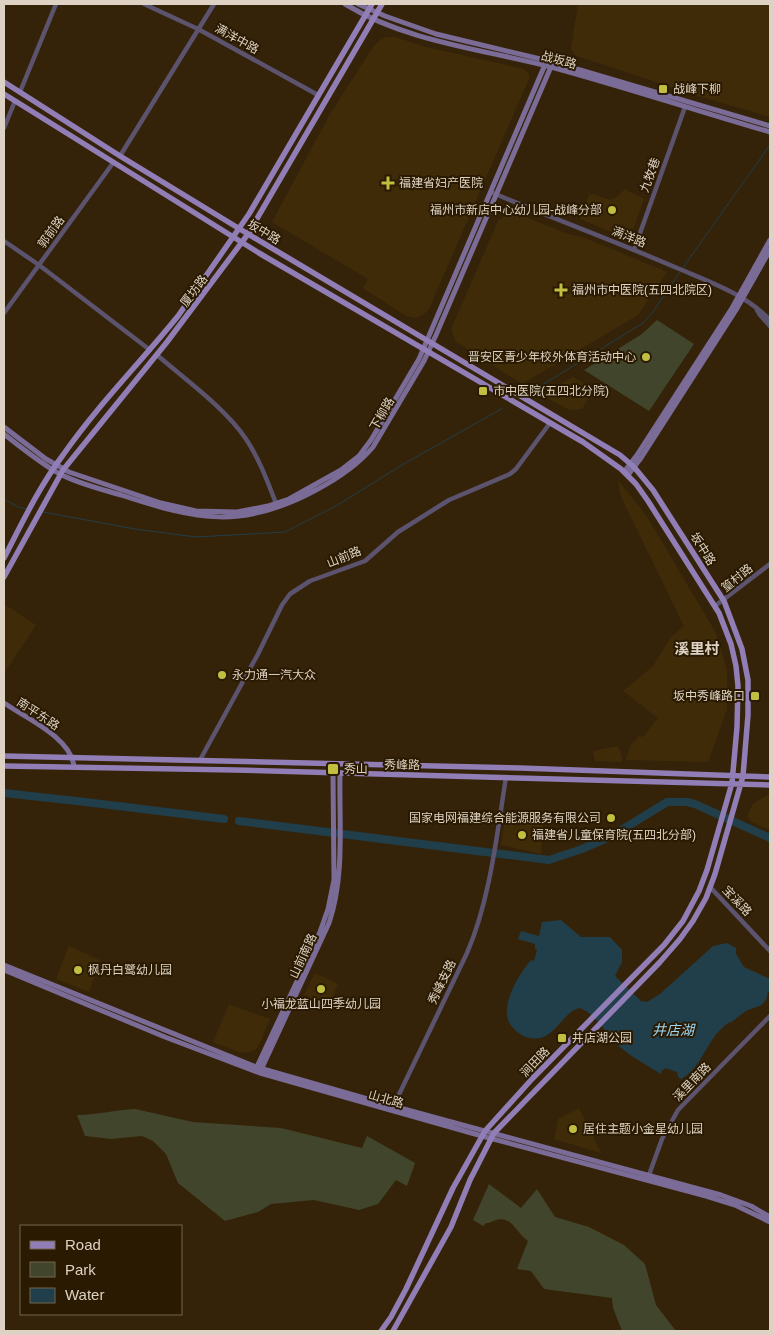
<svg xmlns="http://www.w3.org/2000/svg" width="774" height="1335" viewBox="0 0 774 1335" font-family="Arial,'Noto Sans SC',sans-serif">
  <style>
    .built { fill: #402b09 }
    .green { fill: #40452c }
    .water { fill: #213e4b }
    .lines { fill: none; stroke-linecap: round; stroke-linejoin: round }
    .stream { stroke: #213e4b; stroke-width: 1 }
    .river { stroke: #213e4b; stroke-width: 8 }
    .tertiary { stroke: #5c536f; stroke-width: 4.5 }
    .secondary { stroke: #7a6b97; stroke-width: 5 }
    .primary { stroke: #927eb6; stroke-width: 5.5 }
    .poi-dot { fill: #c1be40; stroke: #2a1a01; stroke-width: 2 }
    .labels { text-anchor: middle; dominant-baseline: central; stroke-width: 4; stroke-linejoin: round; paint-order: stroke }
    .street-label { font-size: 12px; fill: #ddd2c3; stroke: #2a1a01 }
    .poi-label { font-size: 12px; fill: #ddd2c3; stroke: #2a1a01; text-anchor: start }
    .water-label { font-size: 14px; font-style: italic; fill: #9cd6f3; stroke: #2a1a01 }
    .quarter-label { font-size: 15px; font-weight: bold; fill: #ddd2c3; stroke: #2a1a01 }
  </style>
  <rect width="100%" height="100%" fill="#342309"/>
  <path class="built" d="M578 4H770V117L698 96 577 56 573 53 571 48Z
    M386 37H395L426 47 524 69 529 75V79L429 309 423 315 416 318 406 316 363 288 368 279 272 222 330 114 373 47 380 40Z
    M625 189 644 199 634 227 629 233 619 235 580 219 589 195 593 194 610 200 617 197Z
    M511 211 568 234 585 238 667 272 638 315 522 384 456 342 452 332V327L498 221Z
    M573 377 594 389 582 409 569 410 542 395Z
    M618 480 646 515 716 633 727 670V709L708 762 626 760 630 746 639 736 643 737 658 718 623 691 653 666 671 637 684 626 621 497Z
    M4 604 36 625 4 673Z
    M618 746 622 756V762L595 761 593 751Z
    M770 793V830L752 822 748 817V814L753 804Z
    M505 818 538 821 543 824 541 854 501 845Z
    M69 946 100 960 89 992 56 979Z
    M315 973 338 984 331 1001 336 1004 334 1009 304 995Z
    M229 1004 270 1019 258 1047 253 1051 242 1053 213 1042Z
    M579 1108 601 1153 554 1139 558 1119Z"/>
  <path class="green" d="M657 320 694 344 649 411 584 370 642 334Z
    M135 1109 193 1122 281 1128 362 1148 367 1136 415 1163 407 1186 396 1180 378 1204 359 1210 314 1200 271 1204 258 1212 225 1221 178 1183 166 1154 153 1141 142 1136 111 1139 85 1136 77 1115C96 1115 115 1110 135 1109Z
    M489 1184 521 1208 537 1189 555 1217 589 1227 624 1245 645 1264 656 1305 676 1331H622L613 1308 612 1298 544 1289 531 1271 517 1269 528 1241C513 1230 511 1211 489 1223H486L483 1226 473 1220Z"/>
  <path class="water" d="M561 920 581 937H610L622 950V962L615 976 641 1001 647 1002 660 994 713 946 727 943 736 948V954L744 967 770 979V991L768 992C766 1006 759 1006 748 1010 742 1013 736 1019 730 1023L729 1022C724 1027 718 1031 715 1036 703 1052 698 1070 681 1079L678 1077 677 1072 665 1068 664 1070H662L661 1074C647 1065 631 1057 619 1046 606 1034 597 1015 580 1008 562 1011 555 1043 530 1038 523 1037 518 1033 513 1028 496 1011 518 975 531 960L534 961 537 950 535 949V944L518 939 521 931 539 936 542 922Z"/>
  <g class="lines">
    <path class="stream" d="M682 269 770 145
      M534 390 643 323 652 313 680 272
      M4 499 18 507 27 509
      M43 512 135 529 196 537 285 532 336 506 402 465 503 408"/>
    <path class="river" d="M4 793 85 802 224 819
      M239 821 549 860 582 849 612 836 667 802H687L695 804 770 838"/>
    <path class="tertiary" d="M144 4 198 29 318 95
      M20 92 56 4
      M4 128 15 101
      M120 156 214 4
      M493 193C554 219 617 242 677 268 710 282 745 294 770 320
      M4 241 39 265 150 350
      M634 250 685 107
      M757 310 760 315 770 326
      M4 313 113 163
      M157 355C186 380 225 408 246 439 260 460 268 483 277 506
      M715 606 770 564
      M200 760 258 654 282 605 290 594 310 581 365 561 398 532 449 500 510 474 516 469 550 423
      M710 887 770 951
      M393 1107 467 953C490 900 497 834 506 777
      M649 1175 662 1139 678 1110 770 1016"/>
    <path class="secondary" d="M345 4C407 42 482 49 551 67 625 87 697 111 770 132
      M358 4 385 16 436 34 553 62 770 126
      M4 427 46 459 69 472 161 503 196 511 237 512 268 506 289 499 341 470 359 456 371 440 419 359 547 60
      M4 434C22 448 40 463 60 474 79 484 101 489 121 495 197 520 242 530 316 490 337 479 357 466 373 447L424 361 436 335 553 62
      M624 472 637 455 732 308 770 240
      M628 475 641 458 736 310 770 250
      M4 703C26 718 72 738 74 767
      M4 965 256 1067 378 1102 721 1195 751 1206 770 1217
      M4 970 165 1037 260 1073 482 1136 706 1196 735 1205 770 1222
      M256 1069 320 932 328 909 334 880 333 774
      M261 1070 329 923C345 876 339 823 340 774"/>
    <path class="primary" d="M4 82 120 156 248 234 620 455 634 467 653 490 724 601 742 649 748 680V715L743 776 715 874 706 898 693 921 680 939 660 962 494 1133 470 1180 451 1227 393 1331
      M4 94 259 253 583 442 621 469 636 484 648 501 719 613 731 644 736 666 738 686 737 727 732 783 707 870 699 891 683 921 664 945 532 1079 485 1131 453 1188 406 1289 391 1317 381 1331
      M4 558C22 523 39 487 63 455 97 406 140 363 178 316L249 214 372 4
      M4 577 63 470 167 342 248 234 382 4
      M4 756 520 768 770 777
      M4 766 235 770 770 785"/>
  </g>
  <g class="poi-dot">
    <rect x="658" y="84" width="10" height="10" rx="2.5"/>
    <path d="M385.5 175.5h5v5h5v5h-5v5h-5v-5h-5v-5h5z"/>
    <circle cx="612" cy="210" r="5"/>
    <path d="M558.5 282.5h5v5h5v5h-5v5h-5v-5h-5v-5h5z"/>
    <circle cx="646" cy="357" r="5"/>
    <rect x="478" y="386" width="10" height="10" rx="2.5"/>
    <circle cx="222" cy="675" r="5"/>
    <rect x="750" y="691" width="10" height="10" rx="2.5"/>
    <rect x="327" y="763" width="12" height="12" rx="2.5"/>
    <circle cx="611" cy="818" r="5"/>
    <circle cx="522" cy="835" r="5"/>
    <circle cx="78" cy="970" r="5"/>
    <circle cx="321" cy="989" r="5"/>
    <rect x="557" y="1033" width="10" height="10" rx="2.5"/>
    <circle cx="573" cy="1129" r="5"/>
  </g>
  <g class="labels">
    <g class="street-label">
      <text transform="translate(237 39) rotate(29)">满洋中路</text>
      <text transform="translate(559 60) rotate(15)">战坂路</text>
      <text transform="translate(650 175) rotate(-70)">九牧巷</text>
      <text transform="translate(51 232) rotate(-54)">郭前路</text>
      <text transform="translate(264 232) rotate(31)">坂中路</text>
      <text transform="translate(629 237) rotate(22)">满洋路</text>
      <text transform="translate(194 291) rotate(-53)">厦坊路</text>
      <text transform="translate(382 414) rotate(-60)">下柳路</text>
      <text transform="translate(703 549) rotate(58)">坂中路</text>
      <text transform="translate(344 557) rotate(-22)">山前路</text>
      <text transform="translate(737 578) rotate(-39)">篁村路</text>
      <text transform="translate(38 714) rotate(33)">南平东路</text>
      <text transform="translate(402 765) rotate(1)">秀峰路</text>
      <text transform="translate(737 901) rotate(47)">宝溪路</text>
      <text transform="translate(303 956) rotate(-65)">山前南路</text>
      <text transform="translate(442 982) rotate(-64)">秀峰支路</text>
      <text transform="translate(535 1062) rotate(-46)">涧田路</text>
      <text transform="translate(692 1082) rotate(-46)">溪里南路</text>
      <text transform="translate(386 1099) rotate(16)">山北路</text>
    </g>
    <g class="poi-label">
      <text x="673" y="89">战峰下柳</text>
      <text x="399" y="183">福建省妇产医院</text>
      <text x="602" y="210" text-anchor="end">福州市新店中心幼儿园-战峰分部</text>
      <text x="572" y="290">福州市中医院(五四北院区)</text>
      <text x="636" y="357" text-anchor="end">晋安区青少年校外体育活动中心</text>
      <text x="493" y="391">市中医院(五四北分院)</text>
      <text x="232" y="675">永力通一汽大众</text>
      <text x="745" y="696" text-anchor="end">坂中秀峰路口</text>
      <text x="344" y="769">秀山</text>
      <text x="601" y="818" text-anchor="end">国家电网福建综合能源服务有限公司</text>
      <text x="532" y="835">福建省儿童保育院(五四北分部)</text>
      <text x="88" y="970">枫丹白鹭幼儿园</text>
      <text x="321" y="1004" text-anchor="middle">小福龙蓝山四季幼儿园</text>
      <text x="572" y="1038">井店湖公园</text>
      <text x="583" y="1129">居住主题小金星幼儿园</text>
    </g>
    <g class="water-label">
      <text x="673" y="1030">井店湖</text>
    </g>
    <g class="quarter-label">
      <text x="697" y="648">溪里村</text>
    </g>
  </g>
  <rect width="774" height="1335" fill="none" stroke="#ddd2c3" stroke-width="10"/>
  <rect x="20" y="1225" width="162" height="90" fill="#2a1a01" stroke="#72644f"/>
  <rect x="30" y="1241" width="25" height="8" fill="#927eb6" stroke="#72644f"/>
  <text x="65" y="1250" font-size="15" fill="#ddd2c3">Road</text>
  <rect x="30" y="1262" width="25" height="15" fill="#40452c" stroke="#72644f"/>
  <text x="65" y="1275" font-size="15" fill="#ddd2c3">Park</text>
  <rect x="30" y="1288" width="25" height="15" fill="#213e4b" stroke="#72644f"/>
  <text x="65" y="1300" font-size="15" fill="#ddd2c3">Water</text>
</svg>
